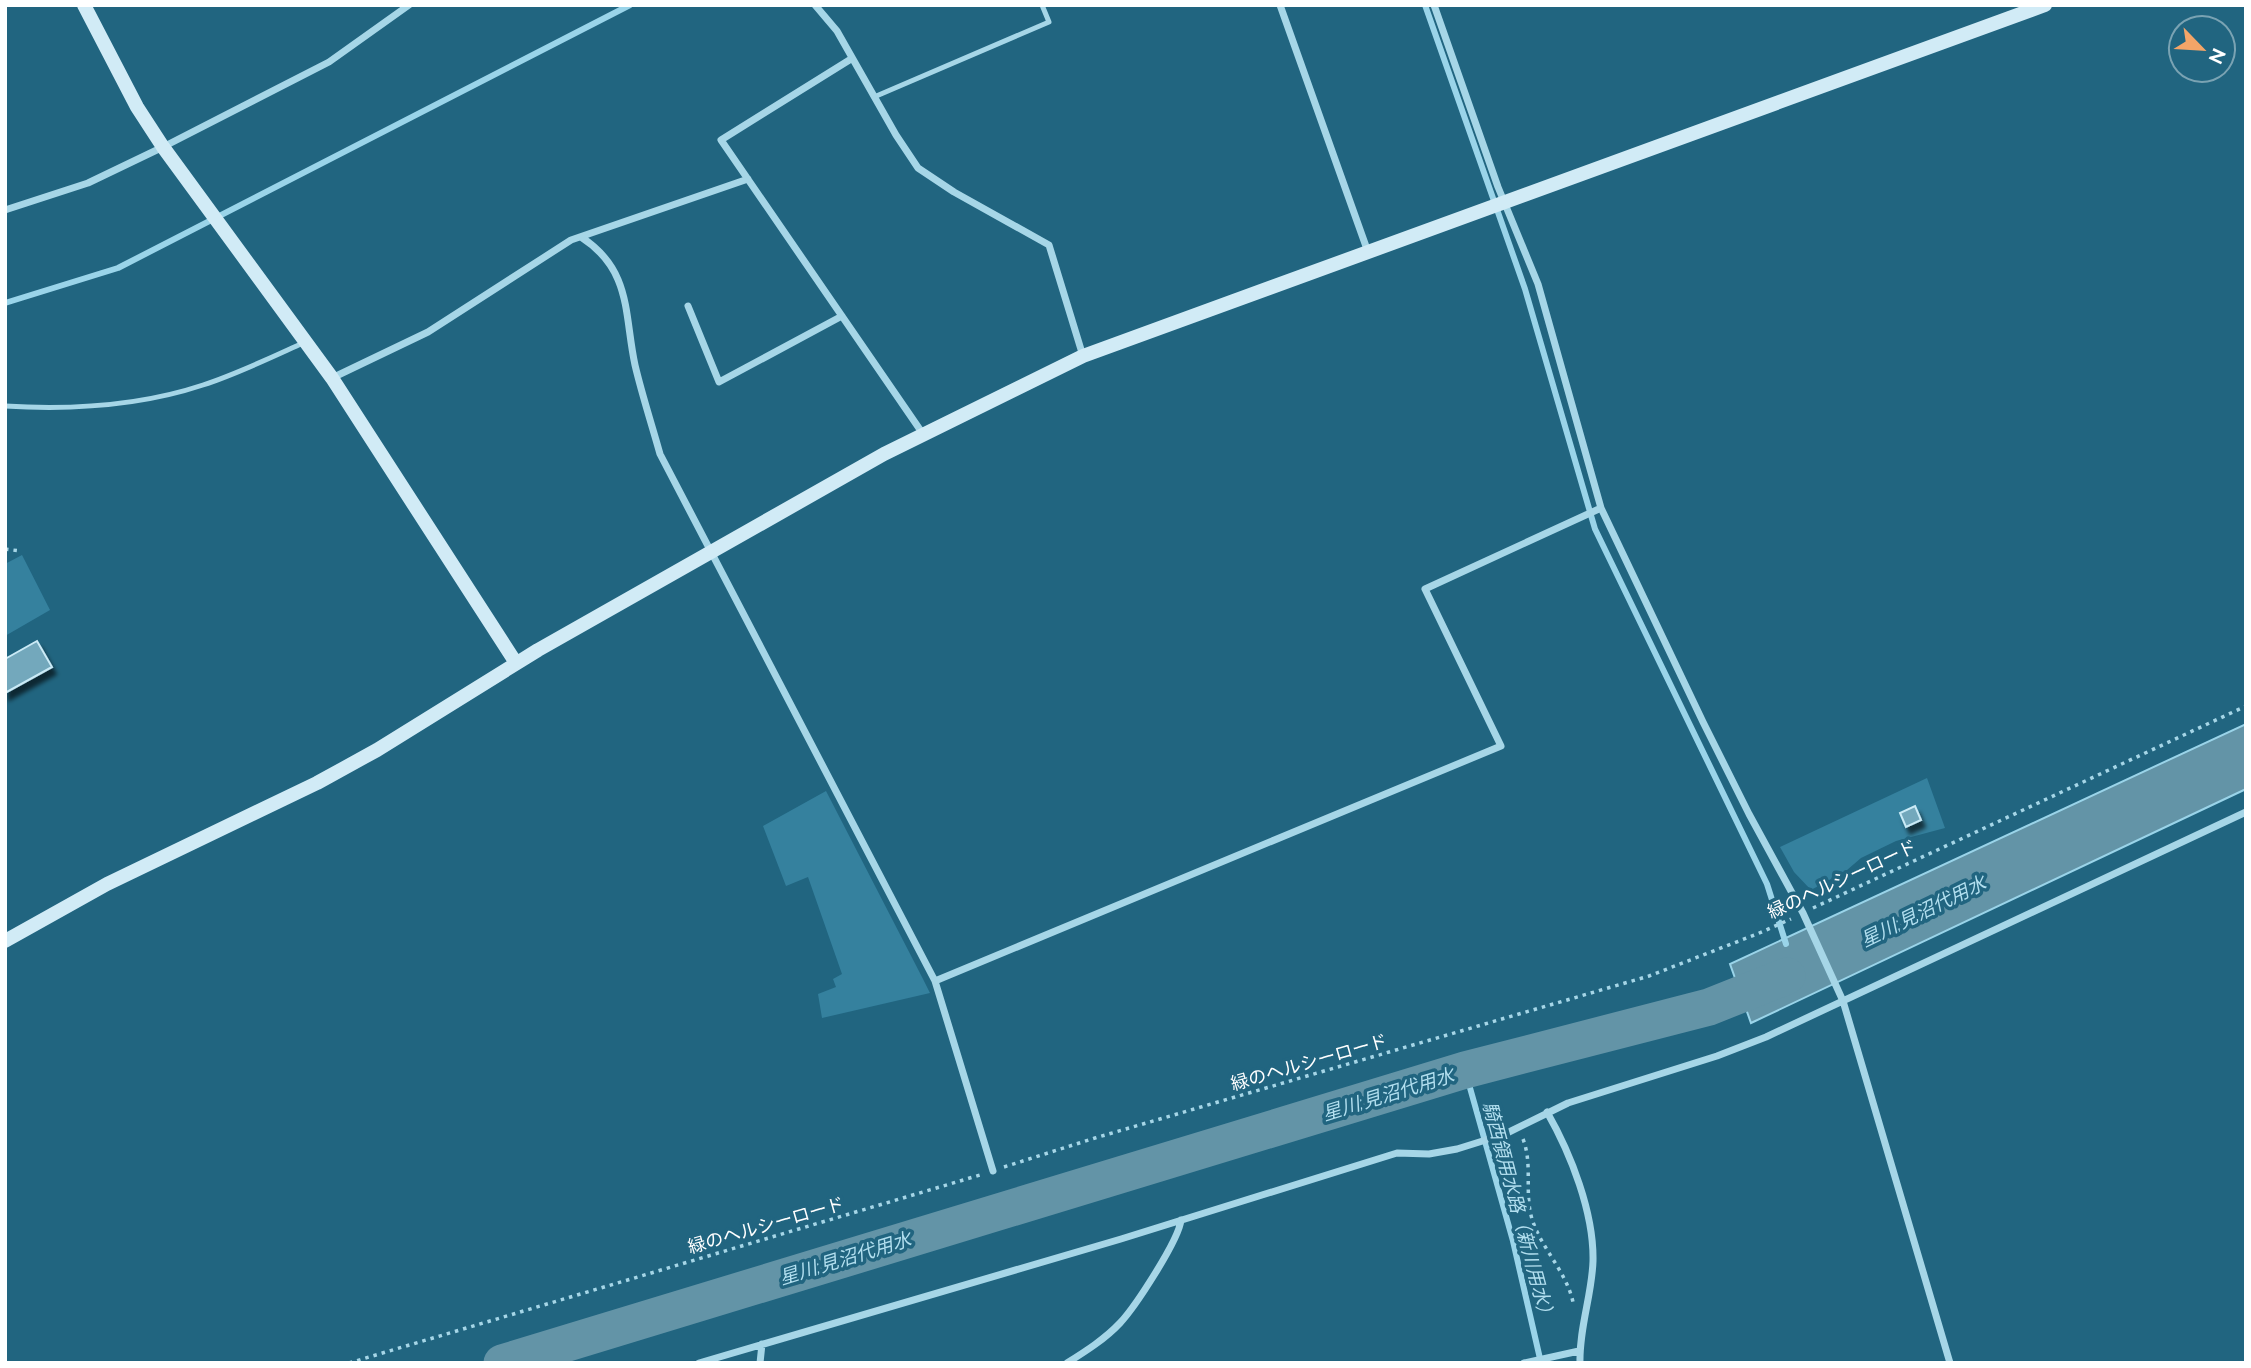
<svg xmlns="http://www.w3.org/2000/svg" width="2251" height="1368" viewBox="0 0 2251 1368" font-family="Raleway,'Noto Sans JP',sans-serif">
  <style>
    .green { fill: #35819e }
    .water { fill: #6394a7; stroke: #9ad4e9; stroke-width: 2 }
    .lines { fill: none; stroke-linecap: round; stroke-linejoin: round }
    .stream { stroke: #9ad4e9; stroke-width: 6 }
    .river { stroke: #6394a7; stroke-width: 37 }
    .building { fill: #73a8bc; stroke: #caeaf6; stroke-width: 2; filter: url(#shadow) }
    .path { stroke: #a6d6e7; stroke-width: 3.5; stroke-dasharray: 3.5 5; stroke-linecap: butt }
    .lane { stroke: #a6d6e7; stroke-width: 5 }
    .street { stroke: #a6d6e7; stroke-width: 7 }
    .secondary { stroke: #d1ebf6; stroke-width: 14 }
    .labels { text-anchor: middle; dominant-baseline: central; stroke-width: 7; stroke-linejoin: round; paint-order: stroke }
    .street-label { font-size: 18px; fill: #fff; stroke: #216580 }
    .water-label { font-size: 19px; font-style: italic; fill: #b2dfef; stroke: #216580 }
  </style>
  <defs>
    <filter id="shadow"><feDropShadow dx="4" dy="7" stdDeviation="2" flood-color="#0009"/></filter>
  </defs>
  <rect width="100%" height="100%" fill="#216580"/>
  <path class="green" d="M22 555 50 610 5 636V564Z
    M1927 778 1945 828 1896 841 1861 858 1847 870 1811 890 1794 872 1780 847Z
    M826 791 923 979 930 993 822 1018 818 994 836 987 833 979 842 974 808 877 786 886 763 826Z"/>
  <path class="water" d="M2246 724V789L1751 1023 1730 964Z"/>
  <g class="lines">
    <path class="stream" d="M1425 5 1525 289 1595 529 1767 884 1786 944
      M5 303 118 268 630 5
      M1465 1070 1513 1241 1541 1363"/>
    <path class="river" d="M502 1363 1465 1070 1709 1007 1787 976"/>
  </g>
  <path class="building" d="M37 641 52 667 5 693V659Z
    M1915 806 1921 820 1906 827 1900 813Z"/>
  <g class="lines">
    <path class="path" d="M5 549 20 551
      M1813 908 2246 706
      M1523 1139C1533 1165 1524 1192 1532 1219 1541 1248 1566 1271 1573 1302
      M1004 1167 1095 1138 1649 976 1757 934 1791 919
      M349 1363 980 1175"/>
    <path class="lane" d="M874 97 1049 22 1042 5
      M5 406C71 410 140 406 203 385 237 374 270 358 303 343"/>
    <path class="street" d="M815 5 837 31 896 135 918 168 954 192 1049 245 1083 356
      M1280 5 1368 252
      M1434 5 1498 187 1538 284 1601 508 1703 722 1749 814 1803 913 1843 1001 1950 1363
      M851 59 721 140 923 434
      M5 210 88 183 163 147 329 62 409 5
      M581 237C632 270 624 314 635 365 642 395 652 425 660 454L935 981 1501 746 1425 589 1601 508
      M688 306 719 382 842 316
      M332 378 428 332 571 240 748 179
      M935 981 993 1171
      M1547 1112C1571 1154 1594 1213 1593 1261 1592 1295 1579 1328 1580 1363
      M699 1363 1121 1239 1397 1153 1429 1154 1457 1149 1505 1134 1568 1103 1717 1056 1766 1037 2246 812
      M760 1363 762 1344
      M1067 1363C1086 1351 1105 1339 1120 1323 1135 1307 1179 1240 1181 1220
      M1524 1363 1579 1351"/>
    <path class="secondary" d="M84 5 137 107 163 147 332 378 516 663
      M5 941 107 884 317 783 377 750 538 650 884 454 1083 356 2045 5"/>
  </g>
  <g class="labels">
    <g class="street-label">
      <text transform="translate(1842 879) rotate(-25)">緑のヘルシーロード</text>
      <text transform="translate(1309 1062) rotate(-16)">緑のヘルシーロード</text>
      <text transform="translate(766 1225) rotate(-16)">緑のヘルシーロード</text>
    </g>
    <g class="water-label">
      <text transform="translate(1923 911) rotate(-26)">星川;見沼代用水</text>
      <text transform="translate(1388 1094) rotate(-17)">星川;見沼代用水</text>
      <text transform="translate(1519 1212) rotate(75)">騎西領用水路（新川用水）</text>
      <text transform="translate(845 1258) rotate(-17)">星川;見沼代用水</text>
    </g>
  </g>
  <rect width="2251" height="1368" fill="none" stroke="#ffffff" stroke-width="14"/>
  <g transform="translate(2202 49) rotate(115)"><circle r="33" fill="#216580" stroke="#7aa3b3" stroke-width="2"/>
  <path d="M0-5L12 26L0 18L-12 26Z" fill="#f4a568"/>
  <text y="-10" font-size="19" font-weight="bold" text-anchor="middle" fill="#ffffff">N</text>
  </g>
</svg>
